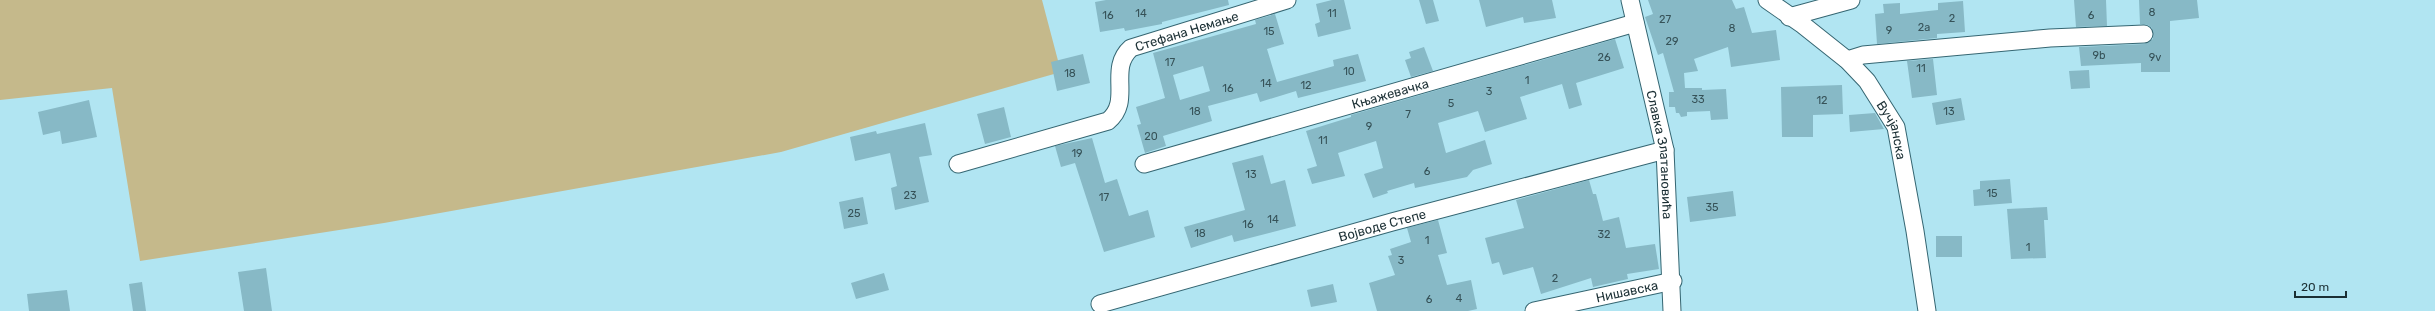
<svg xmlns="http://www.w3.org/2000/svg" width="2435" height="311" viewBox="0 0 2435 311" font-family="Rubik,sans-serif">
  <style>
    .green { fill: #c5b98b }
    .building { fill: #87b9c6; fill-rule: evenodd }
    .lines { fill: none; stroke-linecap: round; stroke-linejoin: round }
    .street-casing { stroke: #356672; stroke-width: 19 }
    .street { stroke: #fff; stroke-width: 17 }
    .labels { text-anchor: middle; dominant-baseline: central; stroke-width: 3; stroke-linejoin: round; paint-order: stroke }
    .number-label { font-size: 11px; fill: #365258 }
    .street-label { font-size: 13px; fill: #1b2f34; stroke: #b1e5f2 }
  </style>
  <rect width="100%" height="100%" fill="#b1e5f2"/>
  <path class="green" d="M0 0H1042L1061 72 781 152 384 223 140 261 112 88 0 100Z"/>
  <path class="building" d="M1106 0H1228L1229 5 1162 22V24L1125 31 1124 28 1100 32 1095 2Z
    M1332 0H1344L1351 29 1318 37 1315 24 1320 22 1316 4Z
    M1419 0H1433L1439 21 1426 24Z
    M1479 0H1552L1556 18 1524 23 1523 17 1486 27Z
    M1648 0H1732L1736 9 1744 7 1752 33 1776 30 1780 60 1731 67 1728 47 1694 59 1698 71 1684 73 1685 88H1702V90L1726 89 1728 119 1711 120 1710 111 1687 112V116L1681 117 1679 113H1676L1675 107H1669V92H1674L1663 53 1658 55 1645 17 1653 14Z
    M2074 0H2106L2107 26 2076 27Z
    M2139 0H2197L2199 18 2170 21V72H2141V63L2081 66 2079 47 2144 44 2153 39 2152 28 2148 25 2140 24Z
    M1963 1 1965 32 1937 34V38L1877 44 1875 14 1884 13 1883 4 1900 3V14L1938 10V3Z
    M1275 14 1284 44 1267 49 1277 82 1334 66 1333 60 1358 54 1366 81 1298 98 1296 91 1260 102 1257 93 1208 106 1212 121 1163 136 1166 146 1145 153 1137 125 1141 124 1136 107 1165 98 1153 53 1256 24 1255 20ZM1203 66 1210 91 1180 100 1173 75Z
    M1615 39 1624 68 1576 83 1582 105 1569 109 1562 84 1520 97 1527 119 1485 132 1478 111 1438 123 1446 153 1485 140 1492 164 1473 170 1467 177 1415 188 1414 183 1387 191 1388 193 1373 198 1364 174 1383 168 1376 141 1338 153 1345 176 1312 184 1307 169 1317 166 1306 131 1351 117V115Z
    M1424 47 1433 71 1411 77 1405 60 1411 58 1409 52Z
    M1083 54 1090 83 1057 91 1051 62Z
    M1933 59 1937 95 1912 98 1907 61Z
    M2089 70 2090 88 2071 89 2069 71Z
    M1842 85 1843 114 1813 115V137H1782L1781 87Z
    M1961 98 1965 120 1936 125 1932 103Z
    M89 100 97 137 62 144 60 131 43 135 38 112Z
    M1004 107 1011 137 985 144 977 114Z
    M1875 113 1884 129 1850 132 1849 115Z
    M925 123 932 155 919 157 929 202 895 210 891 188 897 186 890 153 855 161 850 137 876 131 877 134Z
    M1092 138 1105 183 1117 179 1129 216 1148 210 1155 237 1104 252 1075 163 1061 167 1055 146Z
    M1263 155 1271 184 1285 180 1296 226 1234 242 1232 235 1191 248 1184 227 1245 210 1232 163Z
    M2010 179 2012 203 1974 206 1973 190 1980 189V181Z
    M1589 180 1593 194H1596L1603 221 1619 217 1626 248 1655 244 1659 269 1627 274 1628 279 1593 287 1591 278 1541 294 1533 267 1503 275 1499 262 1492 264 1485 238 1524 228 1516 200Z
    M1733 191 1736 216 1690 222 1687 197Z
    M863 197 868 224 844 229 839 202Z
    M2047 207 2048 220H2044L2046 258 2011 259 2007 209Z
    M1438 220 1447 253 1438 255 1447 285 1471 280 1477 309 1468 311H1377L1369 283 1395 275 1388 256 1392 255 1390 249 1411 242 1407 228Z
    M1936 236H1962V257H1936Z
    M266 268 272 311H244L238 272Z
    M884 273 889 290 856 299 851 283Z
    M142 282 146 311H133L129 284Z
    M1333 284 1337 302 1311 307 1307 290Z
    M67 290 70 311H29L27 294Z"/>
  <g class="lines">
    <defs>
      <g id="street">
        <path id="s1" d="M1630 0 1665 150 1672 311"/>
        <path id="s2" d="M1767 0 1803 25 1847 60 1867 81 1896 127 1915 231 1927 311"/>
        <path d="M1789 17 1851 0"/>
        <path d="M1847 60 1863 55 2050 38 2144 34"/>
        <path id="s3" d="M958 164 1108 121C1133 101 1107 69 1131 48L1287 0"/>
        <path id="s4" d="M1144 164 1635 23"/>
        <path id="s5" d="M1100 304 1392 222 1665 150"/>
        <path id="s6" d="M1534 311 1673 281"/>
      </g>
    </defs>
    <use href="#street" class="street-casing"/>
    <use href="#street" class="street"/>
  </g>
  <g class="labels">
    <g class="number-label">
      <text x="2152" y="12">8</text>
      <text x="1141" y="13">14</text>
      <text x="1332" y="13">11</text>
      <text x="1108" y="15">16</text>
      <text x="2091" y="15">6</text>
      <text x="1952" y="18">2</text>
      <text x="1665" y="19">27</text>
      <text x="1924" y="27">2a</text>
      <text x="1732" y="28">8</text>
      <text x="1889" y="30">9</text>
      <text x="1269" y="31">15</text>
      <text x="1672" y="41">29</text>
      <text x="2099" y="55">9b</text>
      <text x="1604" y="57">26</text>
      <text x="2155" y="57">9v</text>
      <text x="1170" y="62">17</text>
      <text x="1921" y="68">11</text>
      <text x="1349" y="71">10</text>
      <text x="1070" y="73">18</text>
      <text x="1527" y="80">1</text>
      <text x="1266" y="83">14</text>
      <text x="1306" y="85">12</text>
      <text x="1228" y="88">16</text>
      <text x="1489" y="91">3</text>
      <text x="1698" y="99">33</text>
      <text x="1822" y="100">12</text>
      <text x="1451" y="103">5</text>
      <text x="1195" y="111">18</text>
      <text x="1949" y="111">13</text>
      <text x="1408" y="114">7</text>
      <text x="1369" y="126">9</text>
      <text x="1151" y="136">20</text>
      <text x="1323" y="140">11</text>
      <text x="1077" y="153">19</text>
      <text x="1427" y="171">6</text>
      <text x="1251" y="174">13</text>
      <text x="1992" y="193">15</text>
      <text x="910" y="195">23</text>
      <text x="1104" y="197">17</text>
      <text x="1712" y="207">35</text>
      <text x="854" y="213">25</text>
      <text x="1273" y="219">14</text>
      <text x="1248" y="224">16</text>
      <text x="1200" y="233">18</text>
      <text x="1604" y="234">32</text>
      <text x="1427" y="240">1</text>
      <text x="2028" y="247">1</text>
      <text x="1401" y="260">3</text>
      <text x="1555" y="278">2</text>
      <text x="1459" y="298">4</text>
      <text x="1429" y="299">6</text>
    </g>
    <g class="street-label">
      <text stroke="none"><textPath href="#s3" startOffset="294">Стефана Немање</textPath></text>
      <text stroke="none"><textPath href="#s4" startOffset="256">Књажевачка</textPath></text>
      <text stroke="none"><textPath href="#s2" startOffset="185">Вучјанска</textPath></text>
      <text stroke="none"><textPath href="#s1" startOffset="158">Славка Златановића</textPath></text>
      <text stroke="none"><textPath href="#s5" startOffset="293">Војводе Степе</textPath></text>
      <text stroke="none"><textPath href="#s6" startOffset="95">Нишавска</textPath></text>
    </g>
  </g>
  <path d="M2295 291v6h51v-6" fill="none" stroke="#1b2f34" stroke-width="2"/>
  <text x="2301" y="291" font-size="12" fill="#1b2f34" stroke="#b1e5f2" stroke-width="3" paint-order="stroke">20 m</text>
</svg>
